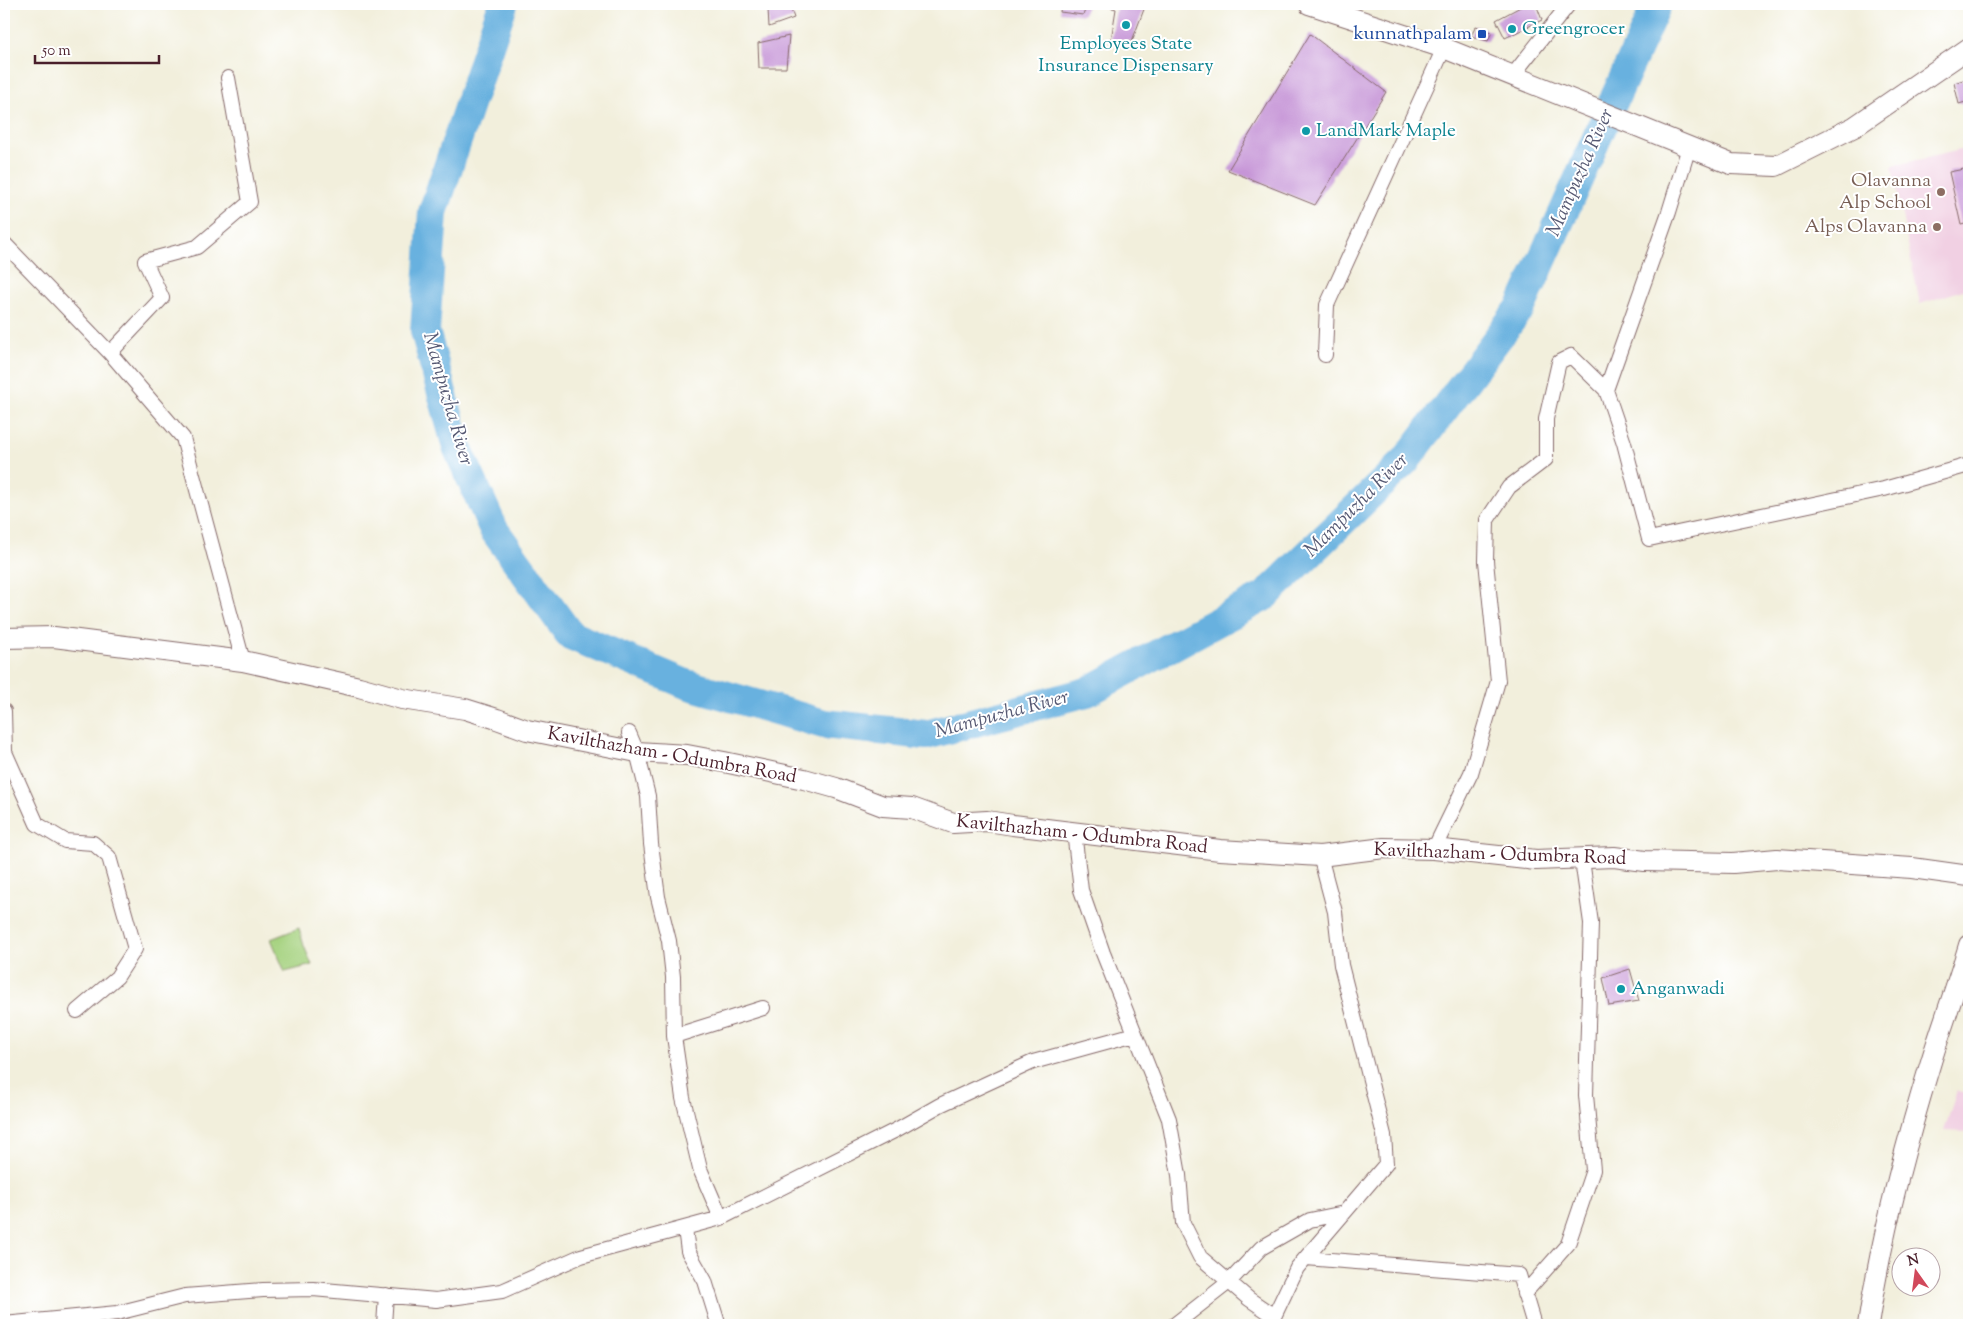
<svg xmlns="http://www.w3.org/2000/svg" width="1973" height="1329" viewBox="0 0 1973 1329" font-family="'Sorts Mill Goudy',serif">
  <style>
    .built { fill: #f1d0e3 }
    .green { fill: #a4d17e; stroke: #777854 }
    .lines { fill: none; stroke-linecap: round; stroke-linejoin: round }
    .river { stroke: #67b1df; stroke-width: 30 }
    .building { fill: #c695d7 }
    .street-casing { stroke: #856869; stroke-width: 16 }
    .secondary-casing { stroke: #856869; stroke-width: 22 }
    .street { stroke: #fff; stroke-width: 14 }
    .secondary { stroke: #fff; stroke-width: 20 }
    .culture-dot { fill: #0f9aa8; stroke: #fff; stroke-width: 2 }
    .transit-dot { fill: #1a4fb4; stroke: #fff; stroke-width: 2 }
    .education-dot { fill: #8d6e63; stroke: #fff; stroke-width: 2 }
    .labels { text-anchor: middle; dominant-baseline: central; stroke-width: 4; stroke-linejoin: round; paint-order: stroke }
    .culture-label { font-size: 19px; fill: #0d838f; stroke: #fff; text-anchor: start }
    .transit-label { font-size: 19px; fill: #164399; stroke: #fff; text-anchor: end }
    .education-label { font-size: 19px; fill: #785e54; stroke: #fff; text-anchor: end }
    .street-label { font-size: 19px; fill: #4a1f2b; stroke: #fff }
    .water-label { font-size: 20px; font-style: italic; fill: #565973; stroke: #fff }
  </style>
  <rect width="100%" height="100%" fill="#fff"/>
  <filter id="ink" filterUnits="userSpaceOnUse"><feTurbulence type="fractalNoise" baseFrequency=".02" numOctaves="2"/><feDisplacementMap in="SourceGraphic" scale="10" xChannelSelector="R" yChannelSelector="G"/><feConvolveMatrix kernelMatrix="1 2 1 2 8 2 1 2 1" color-interpolation-filters="sRGB"/></filter>
  <filter id="wash" filterUnits="userSpaceOnUse"><feTurbulence type="fractalNoise" baseFrequency=".0096" numOctaves="4" result="noise"/><feDisplacementMap in="SourceGraphic" scale="20" xChannelSelector="R" yChannelSelector="G"/><feGaussianBlur stdDeviation="1.12" result="paint"/><feColorMatrix in="noise" values="0 0 0 0 0 0 0 0 0 0 0 0 0 0 0 0 0 1.4 0 .05"/><feComposite in="paint" operator="in"/></filter>
  <g filter="url(#wash)">
    <rect width="100%" height="100%" fill="#f2efdc"/>
    <path class="built" d="M1969 148V288L1920 304 1892 166Z
      M1957 1090 1969 1095V1123L1967 1132 1944 1131Z"/>
    <path class="green" d="M299 928 304 946 312 965 285 972 271 939Z"/>
    <g class="lines">
      <path class="river" d="M503 4 433 212 425 331 457 447 494 530 570 635 686 684 824 724 926 735 1087 692 1265 596 1406 460 1521 307 1657 4"/>
    </g>
    <g id="blocks">
      <path class="building" d="M789 4 794 18 769 27 768 9Z
        M1061 4H1088L1083 15 1060 12Z
        M1098 4H1146L1132 41 1111 40 1116 9Z
        M1526 4H1536L1542 20 1505 38 1496 20Z
        M1476 26 1492 32 1488 41 1471 36Z
        M1310 34 1386 92 1315 205 1228 170Z
        M789 36 786 68H759L758 43Z
        M1969 78V101L1959 104 1954 83Z
        M1969 168V223L1961 225 1949 172Z
        M1630 969 1639 1001 1609 1006 1603 978Z"/>
    </g>
  </g>
  <g filter="url(#ink)">
    <use href="#blocks" fill-opacity="0" stroke="#856869" stroke-width="1"/>
    <g class="lines">
      <defs>
        <path id="street" d="M1513 75 1569 4
          M1689 147 1669 212 1606 390 1624 443 1649 539 1884 489 1969 465
          M4 243 110 353 183 438 243 661
          M110 353 162 298 145 261 197 247 250 202 228 78
          M1325 355 1327 305 1444 48
          M4 711 5 752 37 824 65 841 93 843 109 857 135 949 117 977 77 1011
          M629 733 637 752 648 796 651 844 658 897 669 941 673 977 674 1036 683 1098 700 1169 721 1218
          M1074 832 1081 890 1103 953 1169 1119 1179 1175 1183 1223 1200 1257 1249 1299 1274 1316
          M1434 849 1471 773 1498 681 1486 561 1487 520 1509 487 1546 459V419L1559 362 1571 356 1606 390
          M674 1036 763 1008
          M685 1229 688 1251 705 1281 718 1323
          M1306 1258 1519 1275 1534 1325
          M1524 1294 1568 1244 1593 1170 1586 1095 1591 923 1582 860
          M4 1324 117 1313 185 1296 263 1290 313 1289 436 1300 502 1291 581 1256 721 1218 896 1130 940 1105 1033 1062 1135 1034
          M384 1325 386 1295
          M1174 1325 1229 1282 1261 1248 1310 1220 1344 1213
          M1270 1325 1297 1268 1386 1164 1384 1135 1341 965 1335 912 1320 856"/>
        <path id="secondary" d="M1309 4 1444 48 1731 164 1776 166 1854 127 1969 48
          M4 638 54 637 243 661 359 687 402 699 465 709 497 719 527 730 637 752 687 755 724 762 804 779 836 788 883 806 912 808 953 823 987 821 1013 825 1220 850 1320 856 1384 848 1434 849 1536 860 1614 857 1645 861 1733 863 1777 859 1912 868 1969 876
          M1868 1325C1881 1238 1904 1150 1930 1065 1942 1025 1957 986 1969 945"/>
      </defs>
      <use href="#street" class="street-casing"/>
      <use href="#secondary" class="secondary-casing"/>
      <use href="#street" class="street"/>
      <use href="#secondary" class="secondary"/>
    </g>
  </g>
  <g class="culture-dot">
    <circle cx="1126" cy="25" r="5"/>
    <circle cx="1512" cy="29" r="5"/>
    <circle cx="1306" cy="131" r="5"/>
    <circle cx="1621" cy="989" r="5"/>
  </g>
  <rect class="transit-dot" x="1477" y="29" width="10" height="10" rx="2.5"/>
  <g class="education-dot">
    <circle cx="1941" cy="192" r="5"/>
    <circle cx="1937" cy="227" r="5"/>
  </g>
  <g class="labels">
    <g class="culture-label">
      <text x="1522" y="29">Greengrocer</text>
      <text x="1126" y="44" text-anchor="middle">Employees State<tspan x="1126" dy="22">Insurance Dispensary</tspan></text>
      <text x="1316" y="131">LandMark Maple</text>
      <text x="1631" y="989">Anganwadi</text>
    </g>
    <g class="transit-label">
      <text x="1472" y="34">kunnathpalam</text>
    </g>
    <g class="education-label">
      <text x="1931" y="181">Olavanna<tspan x="1931" dy="22">Alp School</tspan></text>
      <text x="1927" y="227">Alps Olavanna</text>
    </g>
    <g class="street-label">
      <text transform="translate(672 756) rotate(10)">Kavilthazham - Odumbra Road</text>
      <text transform="translate(1082 835) rotate(6)">Kavilthazham - Odumbra Road</text>
      <text transform="translate(1500 855) rotate(2)">Kavilthazham - Odumbra Road</text>
    </g>
    <g class="water-label">
      <text transform="translate(1581 173) rotate(-66)">Mampuzha River</text>
      <text transform="translate(447 399) rotate(74)">Mampuzha River</text>
      <text transform="translate(1357 506) rotate(-45)">Mampuzha River</text>
      <text transform="translate(1002 715) rotate(-15)">Mampuzha River</text>
    </g>
  </g>
  <rect width="1973" height="1329" fill="none" stroke="#fff" stroke-width="20"/>
  <g transform="translate(1916 1272) rotate(346)"><circle r="24" fill="#ffffff" stroke="#b7a5aa"/>
  <path d="M0-4L9 19L0 12L-9 19Z" fill="#d1495b"/>
  <text y="-8" font-size="14" font-weight="bold" text-anchor="middle" fill="#4a1f2b">N</text>
  </g>
  <path d="M35 55v8h124v-8" fill="none" stroke="#4a1f2b" stroke-width="2.5"/>
  <text x="42" y="55" font-size="15" fill="#4a1f2b" stroke="#ffffff" stroke-width="4" paint-order="stroke">50 m</text>
</svg>
